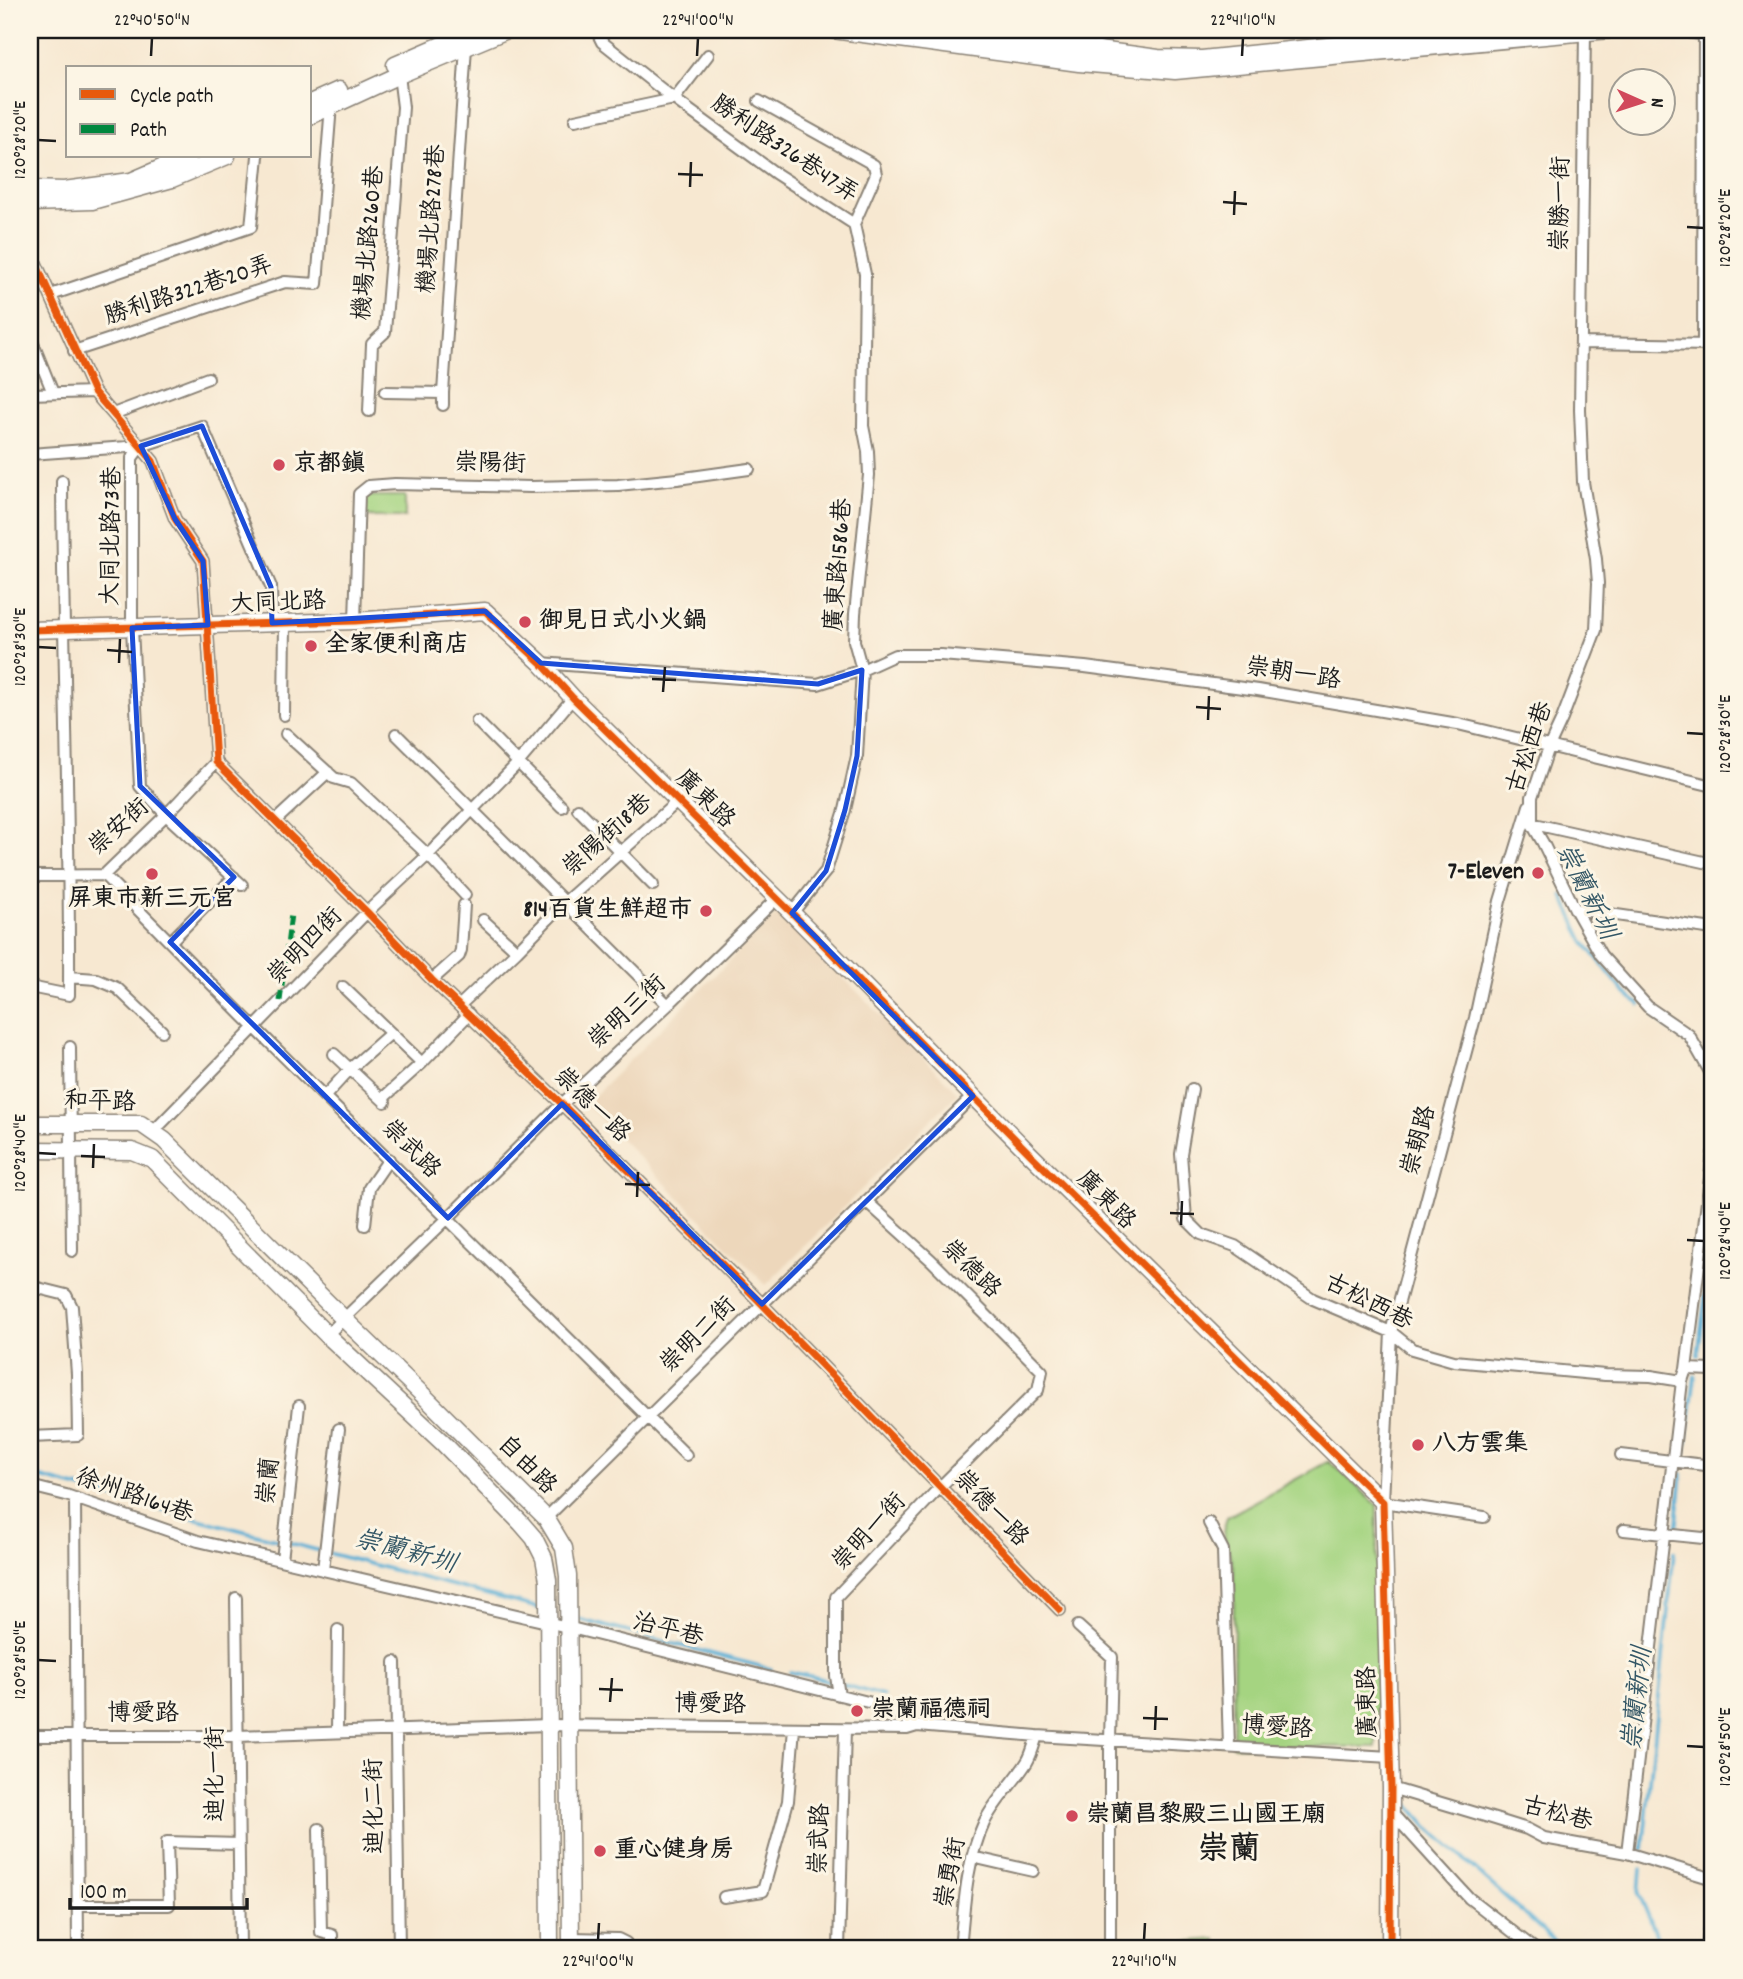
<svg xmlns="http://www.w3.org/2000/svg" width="1743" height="1979" viewBox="0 0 1743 1979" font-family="Dekko,'LXGW WenKai TC',sans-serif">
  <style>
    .built { fill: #edd7bb }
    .green { fill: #a5d481; stroke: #60784e; stroke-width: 2 }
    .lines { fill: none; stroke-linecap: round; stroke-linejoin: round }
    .stream { stroke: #58afd5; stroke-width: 3.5 }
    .street-casing { stroke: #8a8276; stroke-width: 14 }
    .secondary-casing { stroke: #8a8276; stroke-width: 19 }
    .street { stroke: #fff; stroke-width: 10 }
    .secondary { stroke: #fff; stroke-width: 16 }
    .quiet { stroke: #00873e; stroke-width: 5; stroke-dasharray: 10 5; stroke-linecap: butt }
    .cycleway-casing { stroke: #fcf5e5; stroke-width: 11 }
    .cycleway { stroke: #e8590c; stroke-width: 7 }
    .marked { fill: none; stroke: #1d4ed8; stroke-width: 5; stroke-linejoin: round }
    .ticks { fill: none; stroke: #1c1c1c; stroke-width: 2.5 }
    .poi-dot { fill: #d1495b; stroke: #fcf5e5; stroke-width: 2.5 }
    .labels { text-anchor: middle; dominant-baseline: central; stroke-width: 6; stroke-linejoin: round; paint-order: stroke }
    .street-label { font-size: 24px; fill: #1c1c1c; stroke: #fcf5e5 }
    .poi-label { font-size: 24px; font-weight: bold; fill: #1c1c1c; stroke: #fcf5e5; text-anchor: start }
    .water-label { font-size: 26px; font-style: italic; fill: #345766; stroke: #fcf5e5 }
    .district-label { font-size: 32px; font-weight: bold; fill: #1c1c1c; stroke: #fcf5e5 }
    .neatline { fill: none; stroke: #1c1c1c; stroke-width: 2.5 }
    .ticks-label { font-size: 18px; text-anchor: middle; fill: #1c1c1c }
  </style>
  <rect width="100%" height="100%" fill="#fcf5e5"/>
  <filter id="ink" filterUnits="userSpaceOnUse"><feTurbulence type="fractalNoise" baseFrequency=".0143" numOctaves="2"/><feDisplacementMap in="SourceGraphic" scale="14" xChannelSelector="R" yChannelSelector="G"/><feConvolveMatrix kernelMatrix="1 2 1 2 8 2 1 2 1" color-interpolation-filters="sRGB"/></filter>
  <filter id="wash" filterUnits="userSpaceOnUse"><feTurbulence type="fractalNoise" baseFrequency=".00686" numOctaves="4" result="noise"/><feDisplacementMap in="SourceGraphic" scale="28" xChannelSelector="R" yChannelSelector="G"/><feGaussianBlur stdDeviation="1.57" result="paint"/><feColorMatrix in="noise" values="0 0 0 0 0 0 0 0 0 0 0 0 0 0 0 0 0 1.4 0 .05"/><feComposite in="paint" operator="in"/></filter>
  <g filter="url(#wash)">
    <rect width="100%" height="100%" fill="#f7e8d1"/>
    <path class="built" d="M778 912 958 1093 766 1285 586 1104Z"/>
    <path class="green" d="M364 496H405V517H364Z
      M1329 1461 1377 1505 1376 1747 1233 1746 1234 1570 1223 1532 1227 1517Z
      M1216 1939 1219 1949H1214L1213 1947 1200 1949H1156L1154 1944 1135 1949H1123V1947Z"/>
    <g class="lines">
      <path class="stream" d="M1563 896 1584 942 1624 992 1640 1005
        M1657 1019 1692 1047
        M1698 1355 1713 1237
        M1685 1454 1695 1376
        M30 1475 542 1609
        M1676 1533 1682 1474
        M574 1618 771 1669
        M790 1672 819 1678 883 1696
        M1404 1799 1427 1826 1563 1949
        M1643 1849 1674 1552
        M1641 1869 1639 1894 1654 1929 1661 1949"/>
    </g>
  </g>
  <g filter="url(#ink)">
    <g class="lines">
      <defs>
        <path id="street" d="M596 30 602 42 674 99 775 173 854 224 865 274 863 426 868 451 869 475 855 614 854 641 862 670 857 756 845 810 826 871 792 913
          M1585 32 1580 410 1583 482 1596 559 1598 583 1596 630 1562 719 1549 747 1532 797V824L1543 843 1575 909 1601 955 1648 1007 1689 1035 1713 1077
          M759 101 874 165 876 174 854 224
          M575 120 674 99 708 55
          M30 250 94 392 153 461 175 519 203 561 216 762 367 912 432 980 562 1104 762 1304 1060 1610
          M51 295 251 227 258 156
          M30 336 53 393
          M1582 343 1713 345
          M1703 345 1704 30
          M74 351 285 282 317 284 331 105
          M385 392 443 393
          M30 394 94 392
          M443 405V393L466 47
          M369 411 372 344 385 332 403 107 399 75
          M113 414 208 378
          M141 446 132 458V628L140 786 166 815 242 885
          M30 454 141 446 202 426 271 587 272 623
          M355 621 359 494 369 486 395 484 531 487 618 485 677 479 749 469
          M541 663 818 684 862 670 895 655H941L1085 667 1258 690 1458 724 1713 786
          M284 715 285 623
          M477 721 562 807
          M286 734 334 778 351 783 428 855 465 895
          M396 734 668 1005
          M578 809 653 885
          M275 821 328 772
          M1530 823 1713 864
          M104 875 242 1015 686 1455
          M30 876 104 875 166 815 216 762
          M1575 909 1713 929
          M483 920 517 951
          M170 942 234 877
          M69 977 96 979 117 988 162 1031
          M432 980 459 956 461 950 464 905
          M30 987 69 995C70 824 63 653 62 481
          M343 987 422 1063
          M460 1005 517 951 566 901 678 801
          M70 1047 72 1251
          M334 1054 385 1102
          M1192 1089 1181 1154 1186 1219 1201 1234 1235 1246 1313 1299 1391 1332 1412 1349 1454 1361 1605 1375 1651 1376 1682 1381
          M325 1096 350 1069 391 1033
          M382 1099 422 1063 469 1014
          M153 1132 367 912 428 855 519 762 573 698
          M365 1225 369 1188 389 1159
          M30 1286 66 1295 72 1307 77 1374 78 1435 30 1437
          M327 1335 448 1218 562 1104 668 1005 777 898
          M1686 1369 1713 1370
          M1621 1455 1713 1466
          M30 1486 66 1495 198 1541 547 1622 884 1706 917 1726
          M75 1498 78 1949
          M1484 1517 1383 1502 1391 1332 1475 1018 1500 901 1529 806
          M546 1518 973 1096
          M1209 1523 1223 1550 1229 1747
          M1624 1530 1713 1539
          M282 1560 299 1406
          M323 1570 339 1429
          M236 1598 240 1949
          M1078 1626 1112 1657 1110 1741V1948
          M395 1662 399 1949
          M839 1695 836 1676V1597L941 1486 1038 1390 1042 1371 931 1260 866 1201
          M337 1731 338 1630
          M30 1736H238L548 1725 907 1729 917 1726 1037 1736 1390 1757
          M1391 1788 1495 1819 1527 1829 1544 1838 1627 1853 1713 1879
          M1391 1812 1469 1898 1535 1949
          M319 1829 321 1932 332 1935V1949
          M1627 1853 1682 1381 1686 1369 1713 1154
          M972 1857 1033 1871
          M724 1897 763 1891 788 1801 794 1728
          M77 1905H169L167 1842 239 1844
          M571 1938 618 1939 626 1943
          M839 1949 845 1729
          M960 1949C964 1907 966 1862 984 1823 995 1800 1014 1783 1027 1762 1032 1754 1034 1744 1037 1736
          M1707 1949 1713 1905"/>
        <path id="secondary" d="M833 30 1079 63 1175 71 1609 30
          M949 30 1158 58 1202 59 1481 30
          M1690 30 1713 33
          M395 65 476 30
          M310 103 339 90
          M310 116 399 75 507 30
          M30 189 64 190 131 181 189 156
          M30 203 92 201 172 179 227 156
          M30 630 355 621 485 611 541 663 573 698 792 913 1030 1154 1383 1502 1391 1788 1390 1949
          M30 1124H141L164 1140 344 1319 424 1396 546 1518 564 1548 568 1576 571 1949
          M30 1150 132 1151 152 1159 327 1335 443 1443 521 1523 534 1538 544 1558 548 1580 550 1949"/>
      </defs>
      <use href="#street" class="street-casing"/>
      <use href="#secondary" class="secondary-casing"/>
      <use href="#street" class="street"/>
      <use href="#secondary" class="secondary"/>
      <path class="quiet" d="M280 1001 291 914"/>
      <defs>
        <path id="cycleway" d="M30 250 94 392 153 461 175 519 203 561 216 762 367 912 432 980 562 1104 762 1304 1060 1610
          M30 630 355 621 485 611 541 663 573 698 792 913 1030 1154 1383 1502 1391 1788 1390 1949"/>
      </defs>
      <use href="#cycleway" class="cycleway-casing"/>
      <use href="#cycleway" class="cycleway"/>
    </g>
  </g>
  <path class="marked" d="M202 426 271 587 272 623 485 611 541 663 818 684 862 670 857 756 845 810 826 871 792 913 973 1096 762 1304 562 1104 448 1218 170 942 234 877 140 786 132 628 208 625 203 561 175 519 141 446Z"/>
  <path class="ticks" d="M151 56 152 38M697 56 698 38M1242 56 1243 38M38 140 56 141M678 174 703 175M690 187 691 162M1223 202 1247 204M1234 215 1235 191M1687 227 1704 228M38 647 56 648M107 650 132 652M119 663 120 639M652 679 676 680M663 692 665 667M1196 707 1221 709M1208 720 1209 696M1687 733 1704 734M38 1153 56 1154M81 1156 105 1157M93 1168 94 1144M625 1184 650 1185M637 1197 638 1172M1170 1213 1194 1214M1181 1225 1182 1201M1687 1240 1704 1241M38 1660 56 1661M599 1689 623 1690M610 1702 612 1678M1143 1718 1168 1719M1155 1730 1156 1706M1687 1746 1704 1747M598 1940 599 1923M1144 1940 1145 1923"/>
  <g class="poi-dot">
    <circle cx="279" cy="465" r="7"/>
    <circle cx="525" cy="622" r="7"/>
    <circle cx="311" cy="646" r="7"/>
    <circle cx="1538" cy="873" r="7"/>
    <circle cx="152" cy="874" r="7"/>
    <circle cx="706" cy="911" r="7"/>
    <circle cx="1418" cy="1445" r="7"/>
    <circle cx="857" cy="1711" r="7"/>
    <circle cx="1072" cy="1816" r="7"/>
    <circle cx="600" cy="1851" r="7"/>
  </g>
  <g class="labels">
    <g class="street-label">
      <text transform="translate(784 150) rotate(34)">勝利路326巷47弄</text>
      <text transform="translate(1562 204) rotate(-89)">崇勝一街</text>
      <text transform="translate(433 219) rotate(-86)">機場北路278巷</text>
      <text transform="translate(370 243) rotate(-85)">機場北路260巷</text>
      <text transform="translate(189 292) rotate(-18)">勝利路322巷20弄</text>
      <text transform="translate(490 465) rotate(1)">崇陽街</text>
      <text transform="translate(113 536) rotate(-89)">大同北路73巷</text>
      <text transform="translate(840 565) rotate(-86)">廣東路1586巷</text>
      <text transform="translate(278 604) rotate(-2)">大同北路</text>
      <text transform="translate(1293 675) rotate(9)">崇朝一路</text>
      <text transform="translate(1531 748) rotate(-71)">古松西巷</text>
      <text transform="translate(704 800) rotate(44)">廣東路</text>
      <text transform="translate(120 828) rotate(-42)">崇安街</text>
      <text transform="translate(608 836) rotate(-42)">崇陽街18巷</text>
      <text transform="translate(306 947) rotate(-46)">崇明四街</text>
      <text transform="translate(628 1013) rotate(-43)">崇明三街</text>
      <text transform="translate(100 1103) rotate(2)">和平路</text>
      <text transform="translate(591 1106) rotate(44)">崇德一路</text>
      <text transform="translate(1420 1141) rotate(-75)">崇朝路</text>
      <text transform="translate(410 1150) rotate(45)">崇武路</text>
      <text transform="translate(1105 1201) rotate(45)">廣東路</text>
      <text transform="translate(970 1270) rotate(44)">崇德路</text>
      <text transform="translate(1368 1303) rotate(27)">古松西巷</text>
      <text transform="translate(699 1336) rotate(-45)">崇明二街</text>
      <text transform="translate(526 1466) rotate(45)">自由路</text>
      <text transform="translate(270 1481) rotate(-84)">崇蘭</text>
      <text transform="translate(134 1497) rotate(19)">徐州路164巷</text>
      <text transform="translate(990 1509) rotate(46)">崇德一路</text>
      <text transform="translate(870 1533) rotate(-47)">崇明一街</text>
      <text transform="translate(668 1631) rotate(14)">治平巷</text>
      <text transform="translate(1369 1702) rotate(-91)">廣東路</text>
      <text transform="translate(710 1706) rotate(1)">博愛路</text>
      <text x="143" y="1715">博愛路</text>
      <text transform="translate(1277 1729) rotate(4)">博愛路</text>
      <text transform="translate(217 1774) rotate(-90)">迪化一街</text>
      <text transform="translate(376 1806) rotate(-91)">迪化二街</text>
      <text transform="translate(1557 1815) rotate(15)">古松巷</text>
      <text transform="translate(821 1839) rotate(-88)">崇武路</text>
      <text transform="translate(952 1873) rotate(-79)">崇勇街</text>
    </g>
    <g class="poi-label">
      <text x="293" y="465">京都鎮</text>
      <text x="539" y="622">御見日式小火鍋</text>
      <text x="325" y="646">全家便利商店</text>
      <text x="1524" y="873" text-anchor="end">7-Eleven</text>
      <text x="152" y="900" text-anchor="middle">屏東市新三元宮</text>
      <text x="692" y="911" text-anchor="end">814百貨生鮮超市</text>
      <text x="1432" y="1445">八方雲集</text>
      <text x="871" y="1711">崇蘭福德祠</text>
      <text x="1086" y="1816">崇蘭昌黎殿三山國王廟</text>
      <text x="614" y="1851">重心健身房</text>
    </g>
    <g class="water-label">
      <text transform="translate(1585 892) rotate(63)">崇蘭新圳</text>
      <text transform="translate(405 1553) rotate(15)">崇蘭新圳</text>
      <text transform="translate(1639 1699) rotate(-84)">崇蘭新圳</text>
    </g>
    <g class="district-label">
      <text x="1229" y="1852">崇蘭</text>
    </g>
  </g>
  <rect width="1743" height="1979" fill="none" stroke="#fcf5e5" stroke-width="77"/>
  <rect x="66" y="66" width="245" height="91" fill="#fcf5e5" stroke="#a29e95" stroke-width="2"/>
  <rect x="80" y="89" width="35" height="10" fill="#e8590c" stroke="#a29e95" stroke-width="2"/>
  <text x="130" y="102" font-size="21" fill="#1c1c1c">Cycle path</text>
  <rect x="80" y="124" width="35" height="10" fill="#00873e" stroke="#a29e95" stroke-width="2"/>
  <text x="130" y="136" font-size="21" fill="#1c1c1c">Path</text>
  <g transform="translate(1642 102) rotate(93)"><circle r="33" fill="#fcf5e5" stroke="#a29e95" stroke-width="2"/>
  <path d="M0-5L12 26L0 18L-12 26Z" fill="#d1495b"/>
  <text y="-10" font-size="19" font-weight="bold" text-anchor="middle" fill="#1c1c1c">N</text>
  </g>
  <path d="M70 1898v10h177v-10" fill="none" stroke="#1c1c1c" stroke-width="3.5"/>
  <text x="80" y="1898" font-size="21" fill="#1c1c1c" stroke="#fcf5e5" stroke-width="5" paint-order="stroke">100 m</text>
  <rect x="38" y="38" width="1666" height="1902" class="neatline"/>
  <g class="ticks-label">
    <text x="152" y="25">22°40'50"N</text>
    <text x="698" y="25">22°41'00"N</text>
    <text x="1243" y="25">22°41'10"N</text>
    <text transform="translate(19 140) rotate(-90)" y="6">120°28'20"E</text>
    <text transform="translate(1724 228) rotate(-90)" y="6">120°28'20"E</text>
    <text transform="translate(19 647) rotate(-90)" y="6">120°28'30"E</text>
    <text transform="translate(1724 734) rotate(-90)" y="6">120°28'30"E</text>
    <text transform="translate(19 1153) rotate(-90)" y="6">120°28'40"E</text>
    <text transform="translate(1724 1241) rotate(-90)" y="6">120°28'40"E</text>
    <text transform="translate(19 1660) rotate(-90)" y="6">120°28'50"E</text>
    <text transform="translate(1724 1747) rotate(-90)" y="6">120°28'50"E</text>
    <text x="598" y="1966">22°41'00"N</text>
    <text x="1144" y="1966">22°41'10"N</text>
  </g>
</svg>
